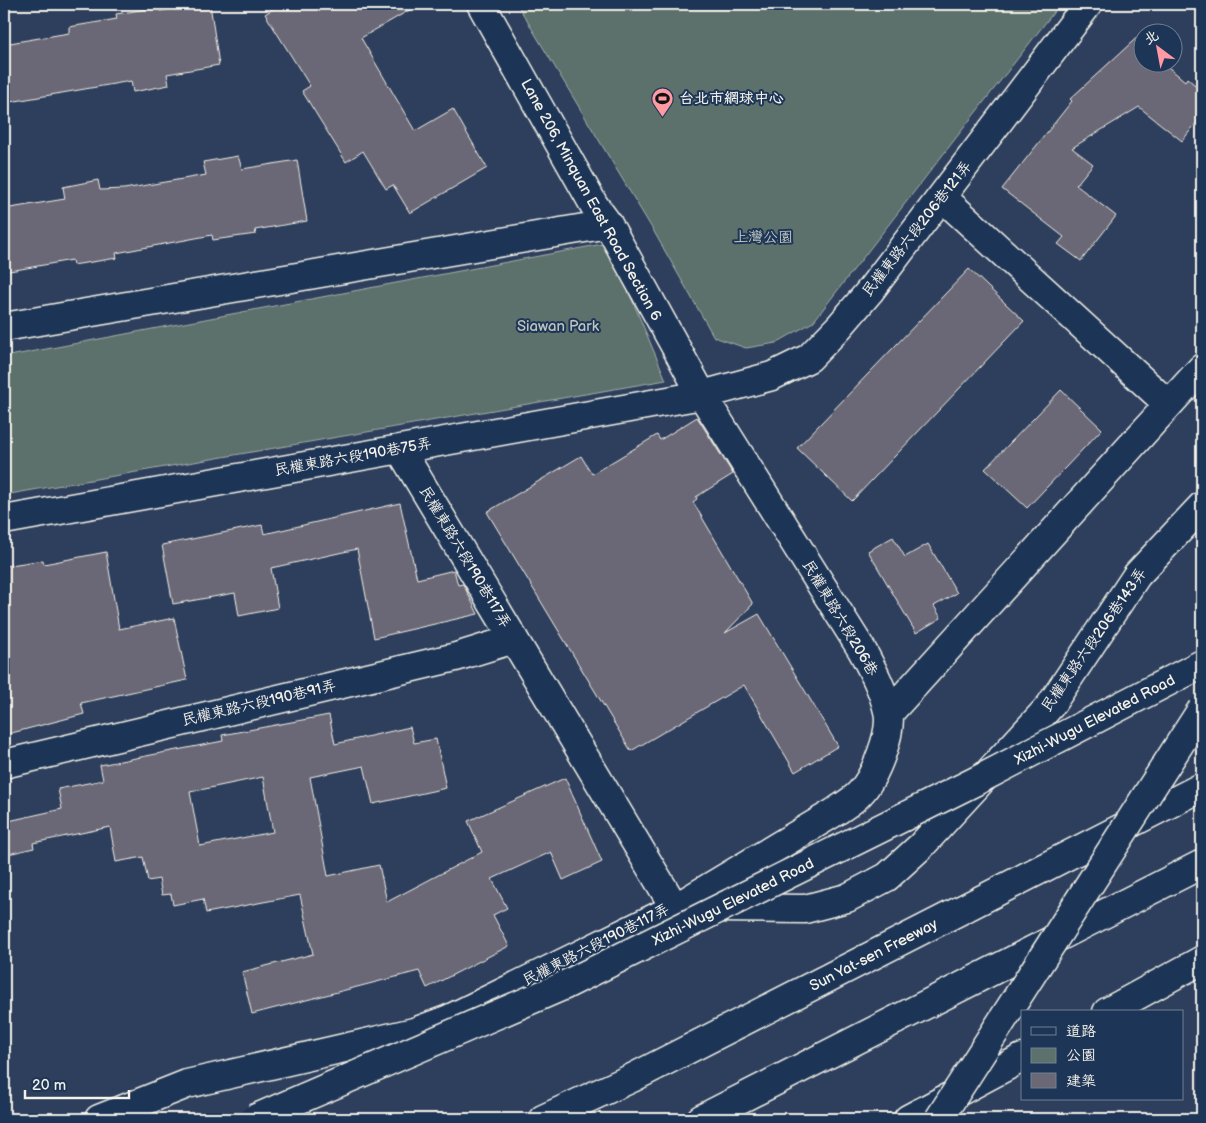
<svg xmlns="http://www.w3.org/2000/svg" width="1206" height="1123" viewBox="0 0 1206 1123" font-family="'Balsamiq Sans','LXGW WenKai TC',sans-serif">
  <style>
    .green { fill: #5c706c; stroke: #a8b0aa }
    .building { fill: #6b6876; stroke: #f4f1e8; fill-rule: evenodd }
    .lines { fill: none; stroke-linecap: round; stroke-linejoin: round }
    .minor-casing { stroke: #f4f1e8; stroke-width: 31 }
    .highway-casing { stroke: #f4f1e8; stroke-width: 31 }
    .minor { stroke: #1d3557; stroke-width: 28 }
    .highway { stroke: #1d3557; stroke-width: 28 }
    .highway-bridge-casing { stroke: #f4f1e8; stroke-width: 31; stroke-linecap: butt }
    .highway-bridge { stroke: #1d3557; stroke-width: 28 }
    .labels { text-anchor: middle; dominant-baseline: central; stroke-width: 4; stroke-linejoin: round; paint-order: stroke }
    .poi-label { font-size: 15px; font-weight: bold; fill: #f4f1e8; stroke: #1d3557; text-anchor: start }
    .street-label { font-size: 15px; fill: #f4f1e8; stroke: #1d3557 }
    .park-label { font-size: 15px; fill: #bfc4bd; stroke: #1d3557 }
  </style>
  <rect width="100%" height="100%" fill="#2d3f5d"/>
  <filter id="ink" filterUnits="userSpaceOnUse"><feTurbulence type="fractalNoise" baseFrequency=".02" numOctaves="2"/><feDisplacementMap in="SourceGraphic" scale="10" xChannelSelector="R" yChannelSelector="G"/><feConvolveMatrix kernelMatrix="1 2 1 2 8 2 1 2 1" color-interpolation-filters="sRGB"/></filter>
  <g filter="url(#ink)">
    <path class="green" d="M517 4H1060L813 322 776 343 746 348 714 337 653 230Z
      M608 243 666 380 4 495V357Z"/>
    <path class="building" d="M203 4H210L219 65 167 74 169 85 133 92 131 81 4 103V44L69 33V27L117 19 116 14 159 7 160 11Z
      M281 4H420L361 38 415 131 453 109 487 168 410 213 393 185 386 189 363 151 346 162 302 91 310 86 265 14Z
      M1144 31V62H1162L1185 81 1187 78 1202 91V116L1182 141 1139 107 1072 148 1093 164 1076 185 1116 216 1081 261 1058 244 1064 237 1002 189 1072 101 1070 99Z
      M238 156 242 169 297 160 307 221 255 230 256 234 213 240 212 235 116 253 117 258 73 265 72 260 4 272V209L65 199 63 187 98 180 100 190 124 189 206 175 203 162Z
      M969 269 1024 321 852 501 797 448Z
      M1061 390 1102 429 1027 508 985 469Z
      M697 417 733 474 696 497 697 499 693 502 753 604 725 633 759 614 838 746 795 772 744 685 631 751 487 512 581 456 592 474 657 435 660 440Z
      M400 503 417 579 454 570 458 585 463 584 478 614 374 638 357 549 271 568 278 608 239 616 235 593 173 604 162 545 262 525 264 534Z
      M893 537 905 557 928 544 957 593 934 606 941 618 916 633 868 551Z
      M106 552 119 629 174 618 187 680 81 703 84 714 4 735V566L43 560 44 564Z
      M329 715 335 744 410 727 414 743 436 739 446 788 373 804 364 766 310 777 328 876 379 865 387 902 482 852 468 821 565 778 602 862 563 880 551 852 492 879 507 908 493 915 509 946 427 988 419 971 252 1014 242 972 313 954 300 895 206 913 203 899 173 905 171 894 162 895 159 879 148 881 143 857 116 862 110 827 33 843 34 848 4 855V822L62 809 58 789 103 780 100 765 223 741 222 735ZM263 777 273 832 200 846 190 792Z"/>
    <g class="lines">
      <defs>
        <path id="minor" d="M942 197 1168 404
          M4 327 608 224
          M400 449 675 908
          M4 520 702 395 772 376 809 358 839 327 869 292 1088 4
          M889 713 1202 368
          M4 764 456 657 514 639
          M712 908 805 909 847 898 887 877 921 846 1050 706 1137 575 1202 506
          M99 1119 187 1084 414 1032 449 1019 675 908 835 812C843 806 853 801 860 793 875 777 893 732 888 711 883 689 872 669 862 650L702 395 608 224 594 205 481 4"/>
        <g id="highway">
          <path d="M1107 1012 1202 960"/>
          <path id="s1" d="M543 1119 632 1078 1202 787"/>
          <path d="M701 1119 1202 864"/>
          <path d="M908 1119 1022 1058"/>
        </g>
      </defs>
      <use href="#minor" class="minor-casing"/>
      <use href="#highway" class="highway-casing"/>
      <use href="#minor" class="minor"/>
      <use href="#highway" class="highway"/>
      <defs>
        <g id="highway-bridge">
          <path id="s2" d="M254 1119 563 986 974 782 1202 664"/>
          <path d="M939 1119 1202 709"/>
        </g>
      </defs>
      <use href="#highway-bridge" class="highway-bridge-casing"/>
      <use href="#highway-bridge" class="highway-bridge"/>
    </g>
  </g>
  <defs>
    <symbol id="stadium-pin" viewBox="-11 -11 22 30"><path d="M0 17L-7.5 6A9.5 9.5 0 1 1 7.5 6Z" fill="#ff9aa2" stroke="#1d3557"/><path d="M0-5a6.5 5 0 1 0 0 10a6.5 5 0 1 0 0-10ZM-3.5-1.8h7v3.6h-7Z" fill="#111"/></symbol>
  </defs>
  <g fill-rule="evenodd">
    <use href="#stadium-pin" x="650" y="86" width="25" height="34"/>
  </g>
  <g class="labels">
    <g class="poi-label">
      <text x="679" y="98">台北市網球中心</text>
    </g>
    <g class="street-label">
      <text transform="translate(591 200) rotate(61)">Lane 206, Minquan East Road Section 6</text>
      <text transform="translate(917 229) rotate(-52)">民權東路六段206巷121弄</text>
      <text transform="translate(353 457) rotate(-10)">民權東路六段190巷75弄</text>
      <text transform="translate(465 557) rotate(59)">民權東路六段190巷117弄</text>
      <text transform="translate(840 618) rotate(59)">民權東路六段206巷</text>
      <text transform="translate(1094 640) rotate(-55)">民權東路六段206巷143弄</text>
      <text transform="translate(259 703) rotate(-13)">民權東路六段190巷91弄</text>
      <text stroke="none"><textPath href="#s2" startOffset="931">Xizhi-Wugu Elevated Road</textPath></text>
      <text stroke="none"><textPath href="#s2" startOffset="526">Xizhi-Wugu Elevated Road</textPath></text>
      <text transform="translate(596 945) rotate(-27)">民權東路六段190巷117弄</text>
      <text stroke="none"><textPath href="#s1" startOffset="369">Sun Yat-sen Freeway</textPath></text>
    </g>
    <g class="park-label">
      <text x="763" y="237">上灣公園</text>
      <text x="558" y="326">Siawan Park</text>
    </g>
  </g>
  <rect width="1206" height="1123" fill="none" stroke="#1d3557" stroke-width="20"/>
  <rect x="10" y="10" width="1186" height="1103" fill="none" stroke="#f4f1e8" stroke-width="2" filter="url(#ink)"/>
  <rect x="1021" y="1010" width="162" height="90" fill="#1d3557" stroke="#738091"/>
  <rect x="1031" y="1027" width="25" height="8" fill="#1d3557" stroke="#738091"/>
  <text x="1066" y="1036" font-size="15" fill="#f4f1e8">道路</text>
  <rect x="1031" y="1048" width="25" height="15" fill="#5c706c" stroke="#738091"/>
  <text x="1066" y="1060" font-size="15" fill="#f4f1e8">公園</text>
  <rect x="1031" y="1073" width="25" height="15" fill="#6b6876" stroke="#738091"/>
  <text x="1066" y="1086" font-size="15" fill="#f4f1e8">建築</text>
  <g transform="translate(1158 48) rotate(328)"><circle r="24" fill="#1d3557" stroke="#738091"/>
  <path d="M0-4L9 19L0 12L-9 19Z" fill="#ff9aa2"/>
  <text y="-8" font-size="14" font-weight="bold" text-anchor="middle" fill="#f4f1e8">北</text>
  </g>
  <path d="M25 1090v8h104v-8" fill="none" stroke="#f4f1e8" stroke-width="2.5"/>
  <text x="32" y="1090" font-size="15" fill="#f4f1e8" stroke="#1d3557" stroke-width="4" paint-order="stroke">20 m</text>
</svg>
